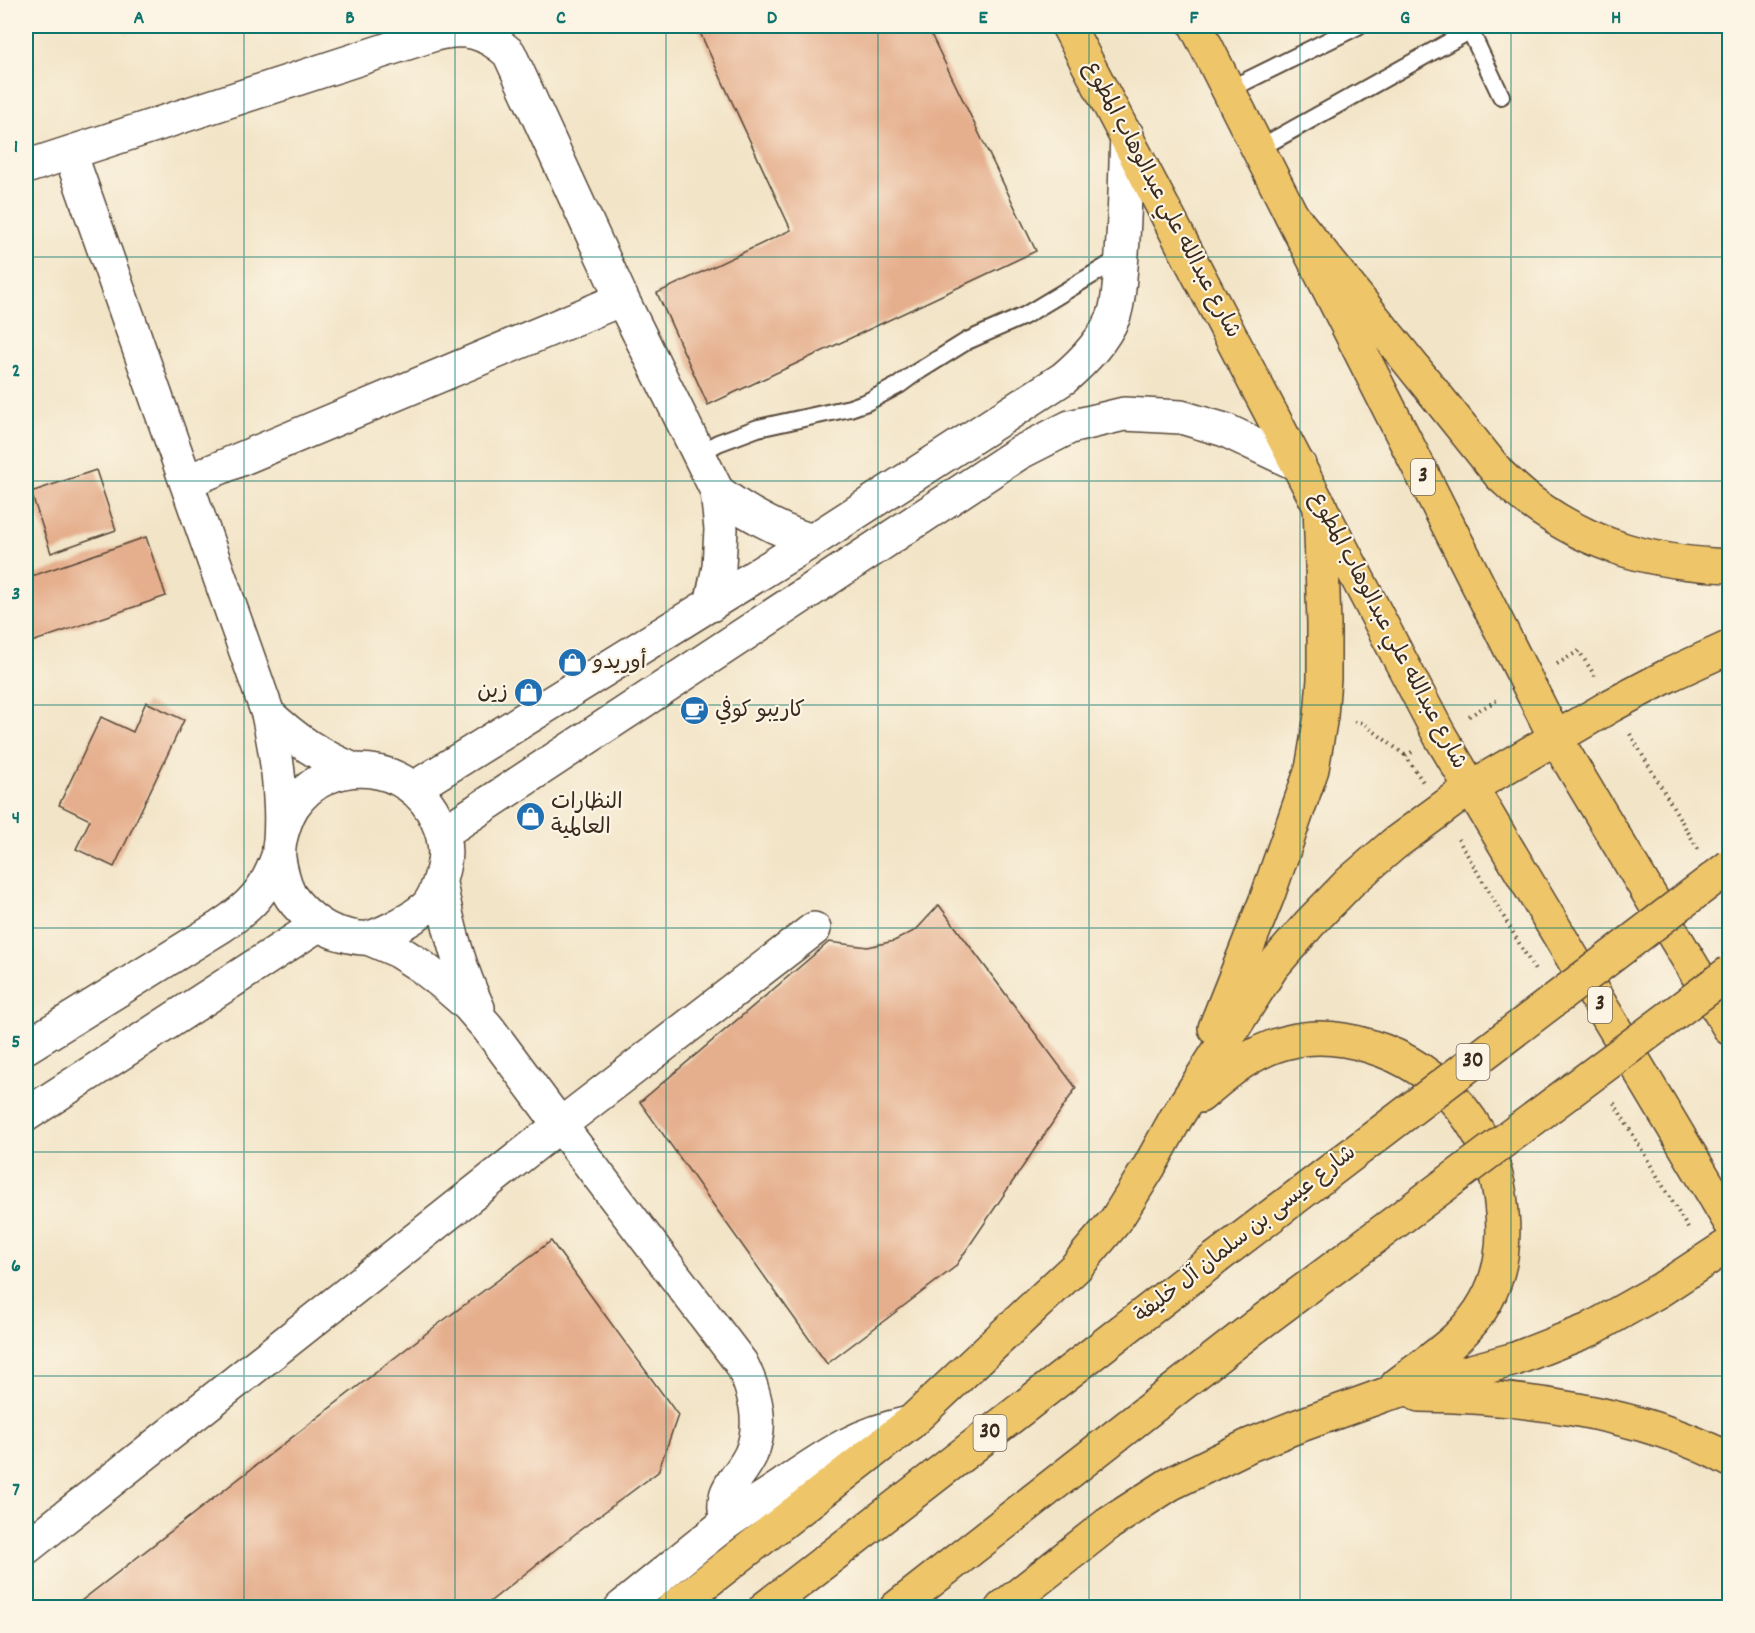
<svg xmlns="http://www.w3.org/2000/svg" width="1755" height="1633" viewBox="0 0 1755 1633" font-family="Dekko,'Playpen Sans Arabic',sans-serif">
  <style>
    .building { fill: #e5af8d }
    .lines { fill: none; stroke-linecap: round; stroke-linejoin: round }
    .lane-casing { stroke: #564637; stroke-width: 20 }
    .street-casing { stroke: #564637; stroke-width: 36 }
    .primary-casing { stroke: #564637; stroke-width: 36 }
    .highway-casing { stroke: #564637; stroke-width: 36 }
    .path { stroke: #564637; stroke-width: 4; stroke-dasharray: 1.5 4.5; stroke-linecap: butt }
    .lane { stroke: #fff; stroke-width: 16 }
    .street { stroke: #fff; stroke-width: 33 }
    .primary { stroke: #eec569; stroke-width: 33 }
    .highway { stroke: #eec569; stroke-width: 33 }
    .highway-bridge-casing { stroke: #564637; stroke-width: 36; stroke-linecap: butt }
    .highway-bridge { stroke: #eec569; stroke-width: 33 }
    .grid { fill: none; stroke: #0f766e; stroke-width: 1.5; stroke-opacity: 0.55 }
    .labels { text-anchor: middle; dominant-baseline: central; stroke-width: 4.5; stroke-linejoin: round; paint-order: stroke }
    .shield { fill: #fcf5e5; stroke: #75675a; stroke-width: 1.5 }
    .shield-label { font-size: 21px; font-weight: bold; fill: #3b2a1e }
    .street-label { font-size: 22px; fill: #3b2a1e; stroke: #fcf5e5 }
    .poi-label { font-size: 22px; fill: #3b2a1e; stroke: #fcf5e5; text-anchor: start }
    .neatline { fill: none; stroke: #0f766e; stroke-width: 2 }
    .grid-label { font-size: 20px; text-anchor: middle; font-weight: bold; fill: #0f766e }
  </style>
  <rect width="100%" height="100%" fill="#fcf5e5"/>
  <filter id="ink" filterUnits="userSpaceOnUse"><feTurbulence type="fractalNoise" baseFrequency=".0167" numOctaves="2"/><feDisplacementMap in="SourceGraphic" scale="12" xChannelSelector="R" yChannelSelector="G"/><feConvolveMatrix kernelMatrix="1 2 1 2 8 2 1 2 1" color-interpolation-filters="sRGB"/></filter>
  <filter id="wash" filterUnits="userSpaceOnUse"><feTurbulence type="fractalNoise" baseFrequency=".008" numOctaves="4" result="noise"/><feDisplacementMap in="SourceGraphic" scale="24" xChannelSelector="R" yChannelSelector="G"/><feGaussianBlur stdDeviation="1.35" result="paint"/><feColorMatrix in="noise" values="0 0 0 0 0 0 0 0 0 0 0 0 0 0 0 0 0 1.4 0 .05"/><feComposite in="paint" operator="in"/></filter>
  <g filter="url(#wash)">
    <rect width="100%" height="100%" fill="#f2e4c7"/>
    <g id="blocks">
      <path class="building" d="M123 26H142L126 33Z
        M697 26H927L1036 251 708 405 657 293 791 230Z
        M96 470 116 530 51 553 31 492Z
        M146 537 166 596 26 644V578Z
        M146 702 184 720 114 867 76 849 90 820 59 805 101 717 133 732Z
        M939 905 1076 1088 955 1267 827 1364 640 1102 829 942 868 947 894 941 916 930Z
        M551 1241 678 1415 658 1472 580 1530 482 1608H72L433 1328Z"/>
    </g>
  </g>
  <g filter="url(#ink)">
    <use href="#blocks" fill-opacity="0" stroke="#564637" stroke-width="1.5"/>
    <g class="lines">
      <defs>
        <path id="lane" d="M1468 26 1501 96
          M1228 90 1358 26
          M1258 149 1471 30
          M698 454 718 443 758 428 850 408 867 402 899 385 914 374 967 341 1024 316 1122 257"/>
        <path id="street" d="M70 153 268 714C274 742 279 770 280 799 281 812 281 826 280 840 279 846 278 852 279 858 280 867 286 890 291 897 302 912 322 930 341 934 348 936 360 939 368 938 379 936 404 923 413 917 417 913 424 910 427 906 436 896 440 881 443 868 447 852 444 835 437 820 411 761 330 752 293 806 286 817 283 828 280 840
          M26 167 435 34C466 26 485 32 509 53L622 299 717 491 721 529 719 567 711 605
          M186 482 622 299
          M717 491C747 514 777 530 812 541
          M268 714C296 740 318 755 354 770
          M414 788 812 541 1064 378C1084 361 1102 342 1113 318 1118 306 1119 290 1120 277 1125 230 1125 182 1127 135
          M443 833 1019 453 1070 427 1124 414 1181 417 1225 430 1299 465
          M440 883C448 927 459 968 478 1008
          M368 938 396 950 421 966 445 985 468 1005 488 1028 560 1125 741 1363C755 1391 764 1424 751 1454 738 1482 718 1487 727 1522
          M26 1047 220 927C250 907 266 891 278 856
          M26 1115 318 925
          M26 1548 560 1125 814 929
          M621 1608C656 1580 690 1551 725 1524 744 1510 764 1498 783 1485 827 1455 856 1434 910 1423"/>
        <path id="primary" d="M1068 26 1439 734 1730 1222
          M1196 26 1556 739 1730 1029"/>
        <path id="highway" d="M1292 216 1500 475C1510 484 1520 494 1531 502 1593 548 1654 563 1730 566
          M1215 1028 1268 895 1312 769 1321 716 1324 679V624L1320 505
          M1200 1096C1227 1073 1253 1050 1288 1042 1315 1035 1343 1038 1369 1046 1444 1068 1497 1135 1502 1213 1505 1244 1501 1274 1486 1301 1466 1338 1429 1360 1397 1385
          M1419 1395C1516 1396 1643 1412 1730 1460
          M673 1608 910 1423 1076 1267 1116 1220 1149 1167 1176 1118 1272 967 1310 923 1350 882 1394 844 1470 788 1612 705 1669 675 1730 647
          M765 1608 1216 1258
          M896 1608 1256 1326
          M1002 1608 1108 1524 1170 1484 1250 1445 1298 1426 1384 1395 1515 1359 1589 1330 1660 1290 1730 1244"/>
      </defs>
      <use href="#lane" class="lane-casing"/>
      <use href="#street" class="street-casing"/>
      <use href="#primary" class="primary-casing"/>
      <use href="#highway" class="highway-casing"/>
      <path class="path" d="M1557 664 1579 651 1595 676
        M1469 716 1499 699
        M1354 722 1363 723 1406 756
        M1630 734 1698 849
        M1412 752 1406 756 1423 782
        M1458 839 1536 972
        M1614 1103 1689 1230"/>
      <use href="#lane" class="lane"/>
      <use href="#street" class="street"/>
      <use href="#primary" class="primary"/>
      <use href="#highway" class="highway"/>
      <defs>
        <path id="highway-bridge" d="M1216 1258 1730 866
          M1256 1326 1730 972"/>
      </defs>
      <use href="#highway-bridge" class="highway-bridge-casing"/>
      <use href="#highway-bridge" class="highway-bridge"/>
    </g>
  </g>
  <path class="grid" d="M244 26V1608M455 26V1608M666 26V1608M878 26V1608M1089 26V1608M1300 26V1608M1511 26V1608M26 257H1730M26 481H1730M26 705H1730M26 928H1730M26 1152H1730M26 1376H1730"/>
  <defs>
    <symbol id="shop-disc" viewBox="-11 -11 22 22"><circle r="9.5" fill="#1f6fb2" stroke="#fcf5e5"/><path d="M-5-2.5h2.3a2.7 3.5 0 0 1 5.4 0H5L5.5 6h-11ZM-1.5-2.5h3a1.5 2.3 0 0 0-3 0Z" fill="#fff"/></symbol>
    <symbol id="cafe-disc" viewBox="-11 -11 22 22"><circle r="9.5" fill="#1f6fb2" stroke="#fcf5e5"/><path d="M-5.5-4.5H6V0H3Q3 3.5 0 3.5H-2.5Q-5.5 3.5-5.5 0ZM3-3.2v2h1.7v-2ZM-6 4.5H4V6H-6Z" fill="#fff"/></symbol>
  </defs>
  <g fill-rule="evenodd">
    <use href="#shop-disc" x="556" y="646" width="33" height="33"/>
    <use href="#shop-disc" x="512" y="676" width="33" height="33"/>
    <use href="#cafe-disc" x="678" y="694" width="33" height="33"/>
    <use href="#shop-disc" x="514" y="800" width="33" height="33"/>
  </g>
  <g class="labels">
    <g class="shield">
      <rect x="1411" y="459" width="24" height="36" rx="4.5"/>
      <rect x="1588" y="987" width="24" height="36" rx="4.5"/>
      <rect x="1456.5" y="1044" width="33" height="36" rx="4.5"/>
      <rect x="973.5" y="1415" width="33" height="36" rx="4.5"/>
    </g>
    <g class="shield-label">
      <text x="1423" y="477">3</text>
      <text x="1600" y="1005">3</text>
      <text x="1473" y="1062">30</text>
      <text x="990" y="1433">30</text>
    </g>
    <g class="street-label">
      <text transform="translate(1161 200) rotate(62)">شارع عبدالله علي عبدالوهاب المطوع</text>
      <text transform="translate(1387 631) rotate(62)">شارع عبدالله علي عبدالوهاب المطوع</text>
      <text transform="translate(1246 1235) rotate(-38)">شارع عيسى بن سلمان آل خليفة</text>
    </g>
    <g class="poi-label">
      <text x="593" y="663">أوريدو</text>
      <text x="508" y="692" text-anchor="end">زين</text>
      <text x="715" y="711">كاريبو كوفي</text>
      <text x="551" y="803">النظارات<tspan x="551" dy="25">العالمية</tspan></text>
    </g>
  </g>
  <rect width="1755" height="1633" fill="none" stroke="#fcf5e5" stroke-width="66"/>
  <rect x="33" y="33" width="1689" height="1567" class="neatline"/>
  <g class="grid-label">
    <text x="139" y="23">A</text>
    <text x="350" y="23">B</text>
    <text x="561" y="23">C</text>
    <text x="772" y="23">D</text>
    <text x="983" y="23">E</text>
    <text x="1194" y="23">F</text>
    <text x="1405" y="23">G</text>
    <text x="1616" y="23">H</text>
    <text x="16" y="152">1</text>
    <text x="16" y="376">2</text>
    <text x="16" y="599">3</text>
    <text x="16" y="823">4</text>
    <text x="16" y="1047">5</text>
    <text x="16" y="1271">6</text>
    <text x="16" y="1495">7</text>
  </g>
</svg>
